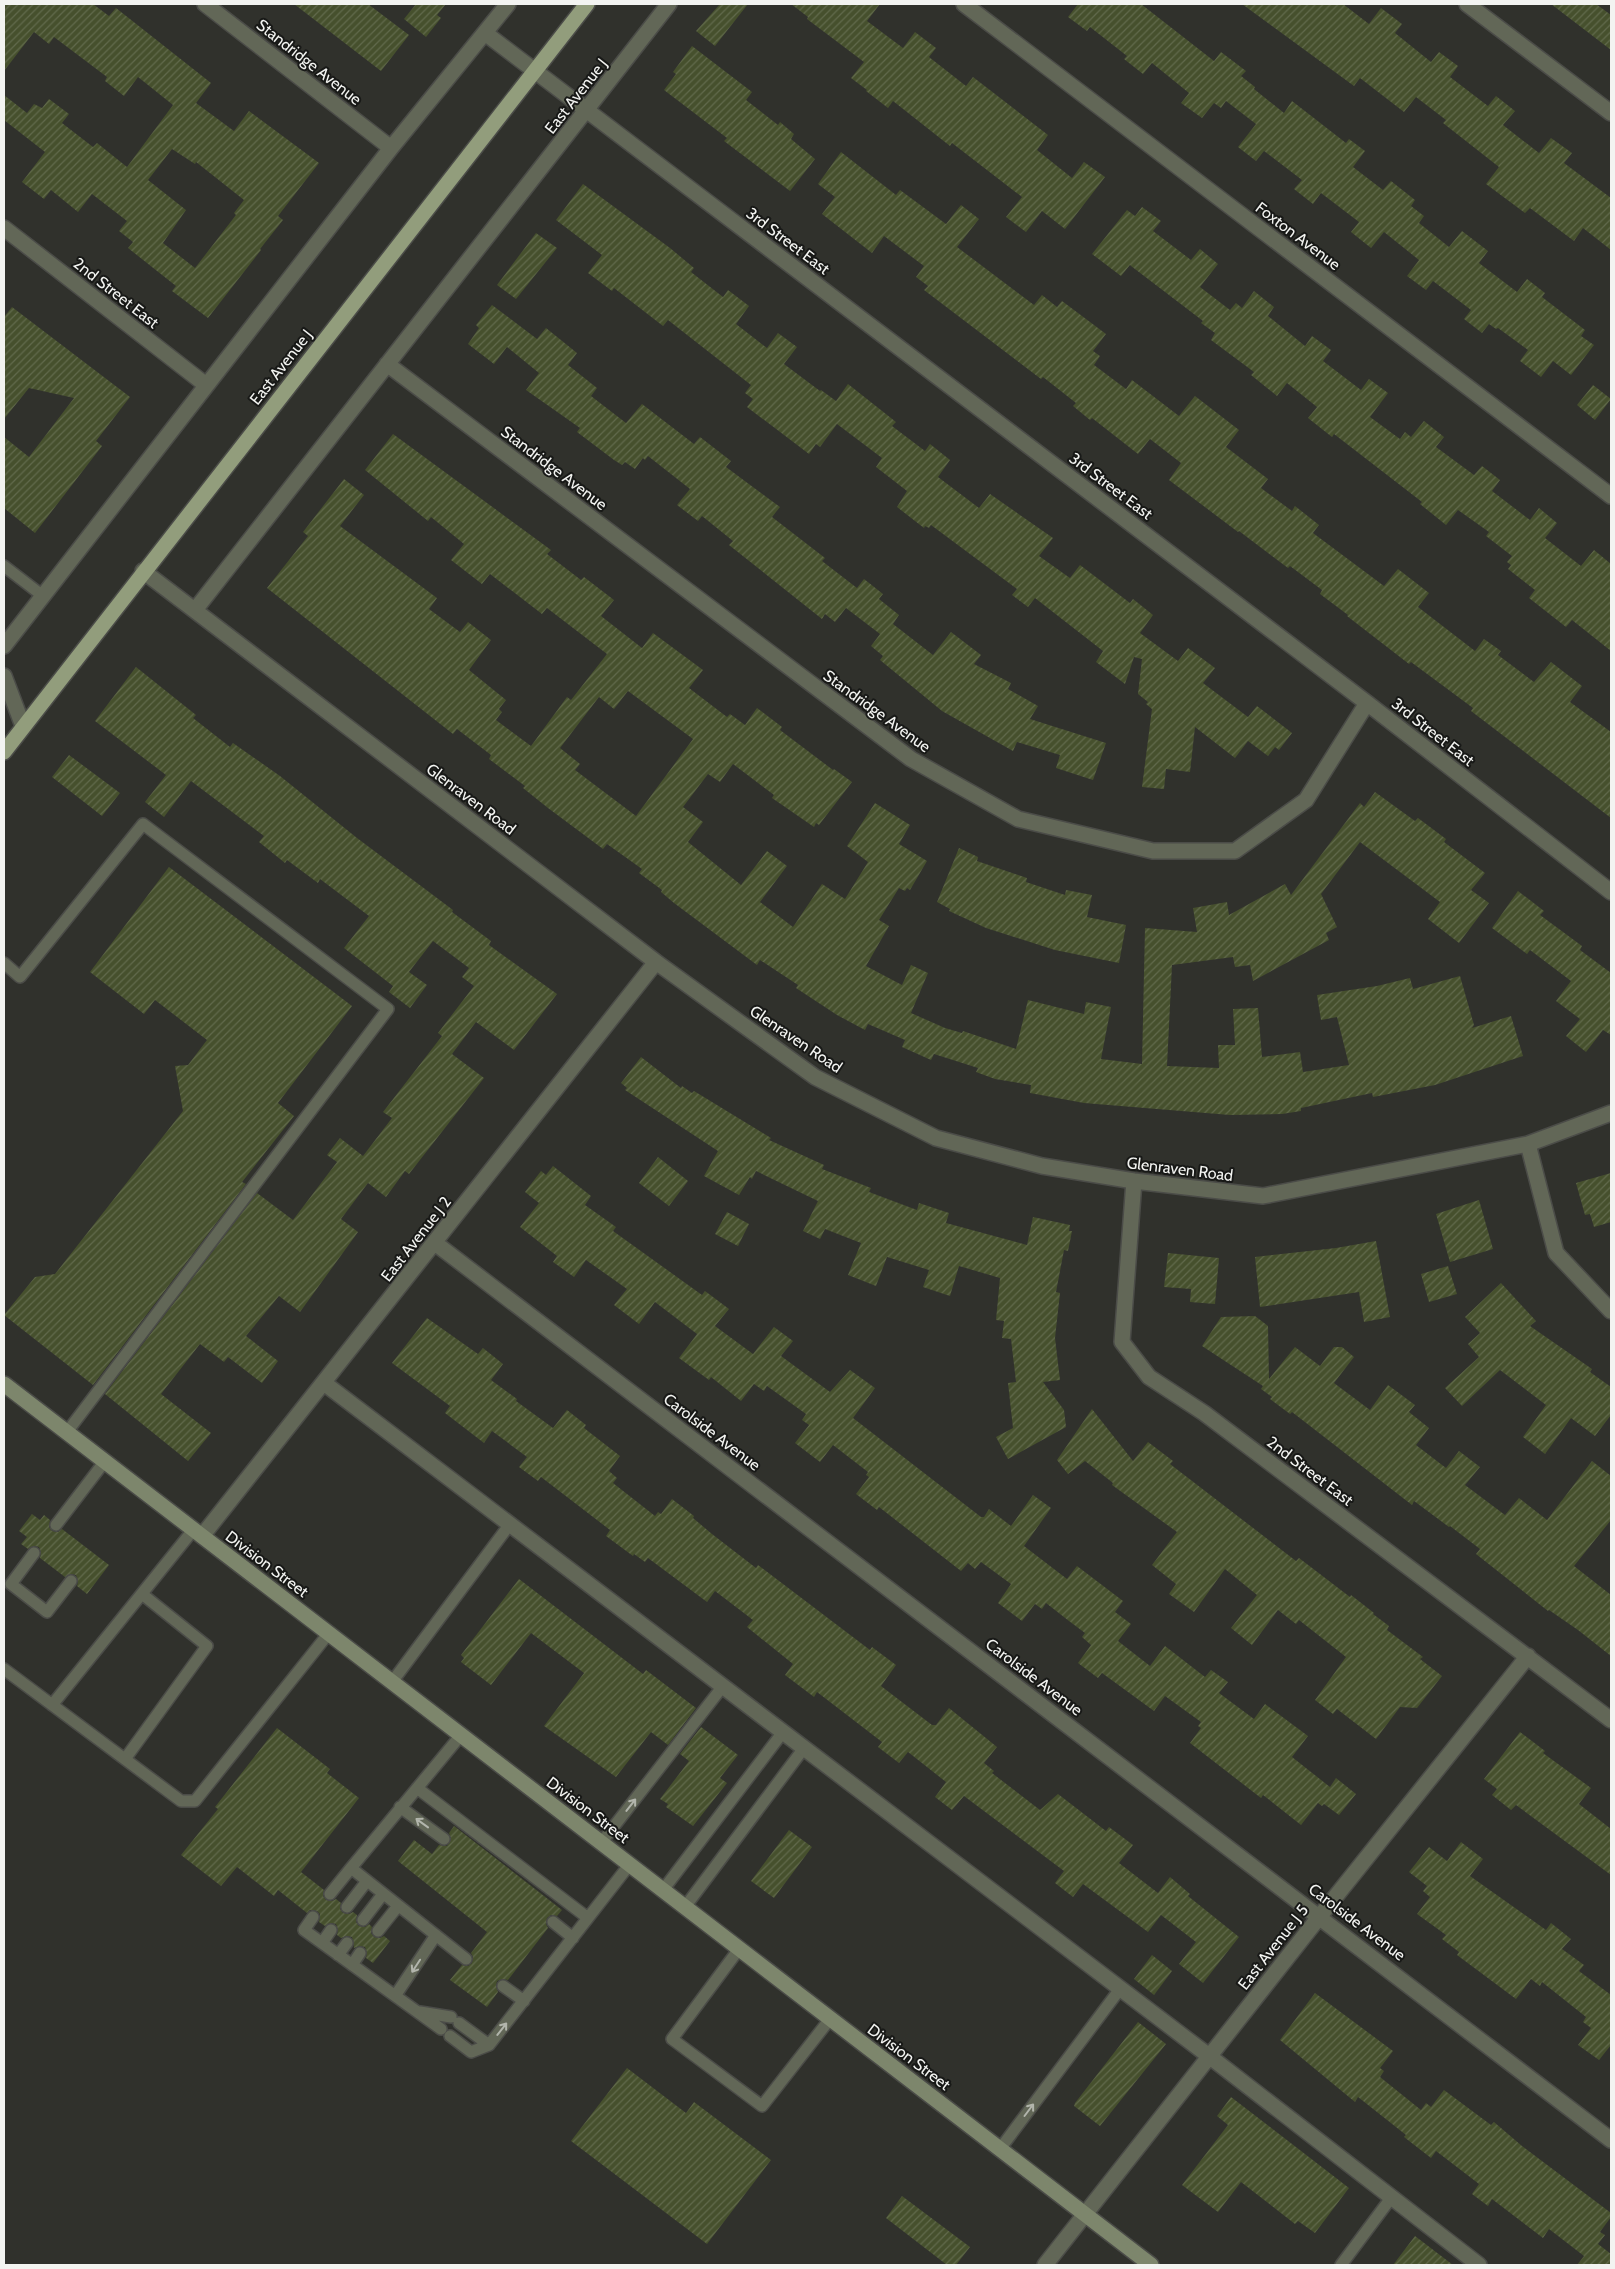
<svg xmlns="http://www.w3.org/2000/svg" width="1615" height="2269" viewBox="0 0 1615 2269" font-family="Cabin,sans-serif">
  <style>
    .building { fill: url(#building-hatch); fill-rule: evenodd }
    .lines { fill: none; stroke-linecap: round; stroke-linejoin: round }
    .lane-casing { stroke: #4b4c48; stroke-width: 14 }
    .street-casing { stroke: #4b4c48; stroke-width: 18 }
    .secondary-casing { stroke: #4b4c48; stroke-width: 18 }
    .primary-casing { stroke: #4b4c48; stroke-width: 18 }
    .lane { stroke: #626757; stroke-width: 11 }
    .street { stroke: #626757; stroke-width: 15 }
    .secondary { stroke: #7d866c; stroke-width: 15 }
    .primary { stroke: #929d7c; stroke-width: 15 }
    .oneway { stroke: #b2b5ac }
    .labels { text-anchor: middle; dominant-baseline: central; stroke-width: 4; stroke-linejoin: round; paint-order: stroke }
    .street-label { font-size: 16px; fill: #f3f4f1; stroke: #181917 }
  </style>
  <defs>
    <pattern id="building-hatch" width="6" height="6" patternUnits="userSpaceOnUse" patternTransform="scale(1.25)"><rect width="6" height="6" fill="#46502d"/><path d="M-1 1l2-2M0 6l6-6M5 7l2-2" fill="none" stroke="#616a4c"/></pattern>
  </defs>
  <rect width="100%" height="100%" fill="#30312c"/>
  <path class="building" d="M4 4H93L109 16 116 8 211 83 196 103 234 131 249 111 319 163 278 216 283 220 260 249 261 250 208 318 172 291 176 286 128 248 133 242 119 231 127 221 92 194 78 212 51 190 44 199 22 182 45 152 4 120V95L27 113 34 104 42 108 49 99 69 114 62 123 93 147 97 143 127 167 173 105 138 77 124 96 105 81 107 77 54 37 49 44 34 32 4 71ZM172 149 195 164 196 162 244 200 234 213 236 215 195 268 163 243 186 210 148 180Z
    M294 4H368L409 35 381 71Z
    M416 4H446L437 15 441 18 426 37 404 19Z
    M720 4H748L715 46 696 31Z
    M791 4H880L867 21 903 48 915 32 936 48 929 57 966 86 973 77 1048 135 1037 150 1072 178 1084 162 1105 177 1065 229 1042 211 1026 232 1006 217 1022 197 952 143 950 146 893 101 888 108 866 91 867 90 851 78 864 62 807 19 808 17Z
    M1078 4H1141L1214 61 1221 52 1246 71 1241 76 1255 87 1254 89 1284 113 1292 101 1346 143 1349 139 1365 151 1353 167 1383 190 1391 181 1415 200 1411 206 1424 216 1419 223 1449 247 1462 231 1488 251 1479 263 1517 292 1527 279 1545 293 1542 297 1585 330 1581 336 1594 345 1571 375 1553 361 1541 377 1520 361 1528 350 1498 328 1496 329 1489 324 1482 333 1464 319 1471 310 1433 281 1426 290 1407 276 1419 260 1384 232 1371 248 1351 232 1359 222 1321 193 1313 204 1294 189 1302 180 1264 151 1256 161 1238 147 1256 124 1226 101 1221 108 1214 103 1202 118 1181 103 1189 93 1152 63 1143 74 1124 59 1127 56 1090 27 1087 31 1068 17Z
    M1242 4H1343L1369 24 1381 8 1402 24 1395 33 1431 62 1439 52 1458 66 1450 77 1488 106 1496 96 1515 111 1503 125 1539 153 1551 138 1572 153 1564 163 1611 198V250L1583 228 1574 241 1530 208 1525 213 1486 184 1499 167 1443 123 1446 120 1416 97 1404 112 1360 78 1354 86Z
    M1551 4H1596L1611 15V50Z
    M692 46 752 92 746 100 778 125 780 122 794 134 791 139 815 159 790 191 724 141 727 138 664 90 676 74 673 72Z
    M841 152 896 195 900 190 946 224 961 205 979 219 957 247 1034 305 1042 295 1057 307 1062 301 1106 334 1093 351 1100 356 1094 365 1126 389 1132 380 1179 416 1195 396 1239 430 1226 447 1268 479 1261 488 1292 511 1295 506 1319 525 1313 533 1384 586 1398 569 1429 593 1418 607 1475 651 1484 639 1501 651 1498 655 1534 682 1551 662 1582 686 1570 702 1611 732V818L1471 711 1473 708 1411 662 1409 664 1347 616 1348 615 1320 594 1322 590 1290 566 1288 568 1239 531 1238 532 1169 480 1181 463 1150 439 1138 454 1092 418 1090 420 1073 406 1076 403 1043 377 1041 379 924 290 928 286 916 277 924 266 884 236 872 253 822 214 835 197 818 184Z
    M583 184 670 248 694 268 691 272 723 297 728 290 749 306 736 324 767 348 778 333 797 347 784 364 820 391 821 390 836 401 848 384 896 422 892 426 925 451 930 444 950 460 938 477 979 508 990 494 1053 538 1039 556 1070 578 1080 565 1130 603 1133 599 1153 615 1140 633 1178 661 1188 648 1215 668 1203 683 1248 717 1257 706 1292 733 1279 750 1275 747 1268 756 1248 741 1235 758 1195 727 1190 772 1166 769 1164 789 1142 787 1152 709 1146 704 1148 702 1138 694 1142 659 1134 657 1125 684 1096 662 1103 651 1035 598 1028 607 1012 595 1017 589 931 525 929 528 925 526 924 528 897 507 907 491 876 467 882 458 837 424 820 447 816 444 809 454 747 407 753 399 745 393 751 385 668 320 663 326 614 288 612 291 588 273 602 255 556 220Z
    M1142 207 1161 221 1153 231 1191 260 1200 249 1218 264 1200 287 1230 310 1236 303 1242 308 1254 291 1274 307 1268 316 1305 346 1312 336 1331 350 1323 361 1361 390 1369 379 1388 393 1370 417 1400 439 1405 432 1411 437 1424 421 1444 437 1436 447 1474 475 1482 466 1500 480 1492 491 1530 520 1539 508 1557 523 1545 538 1581 566 1594 550 1611 564V651L1572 620 1566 627 1529 598 1535 590 1508 569 1511 565 1507 562 1512 556 1486 536 1489 532 1458 510 1446 525 1420 504 1422 502 1334 434 1332 437 1308 418 1317 407 1287 383 1277 396 1251 375 1254 372 1211 340 1215 333 1201 323 1203 321 1131 266 1130 265 1121 276 1092 254 1127 210 1135 216Z
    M536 233 557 248 516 299 497 285Z
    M492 305 537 339 546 328 577 353 568 365 597 388 591 396 626 423 642 404 694 444 700 437 731 461 726 467 780 507 772 517 825 558 822 561 857 588 864 579 883 594 879 599 899 615 893 624 933 655 951 632 981 655 974 664 1011 683 1008 689 1038 706 1030 719 1106 743 1093 780 1056 768 1060 755 1017 742 1013 751 942 711 880 660 883 656 871 646 880 634 846 608 835 622 825 614 822 619 729 545 733 541 702 516 698 521 677 505 690 489 648 456 645 460 643 458 635 469 625 462 622 465 614 460 577 432 580 428 526 390 539 373 507 347 494 364 468 344 479 328 476 325Z
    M12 307 130 397 96 441 102 446 35 533 4 508V437L29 457 74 398 29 388 4 419V317Z
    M1593 385 1611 399 1595 420 1577 405Z
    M393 434 551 550 547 554 581 580 584 577 614 600 601 616 642 648 653 633 703 670 689 688 727 717 730 714 745 725 757 708 782 727 780 730 833 770 834 769 852 782 819 825 816 823 814 827 772 798 774 795 733 764 720 782 708 774 683 807 703 822 688 842 741 885 767 851 787 866 760 902 793 927 822 884 845 899 868 862 847 846 875 803 910 825 899 844 927 861 910 890 907 888 905 891 899 888 879 920 889 926 866 966 902 985 911 965 928 973 911 1013 945 1028 962 1033 963 1031 1016 1049 1028 1000 1084 1014 1086 1002 1111 1007 1101 1059 1142 1064 1145 928 1197 932 1193 908 1227 902 1229 915 1285 884 1291 895 1360 803 1364 807 1375 792 1415 821 1418 818 1446 839 1444 842 1485 873 1471 890 1489 903 1459 943 1428 919 1440 902 1360 842 1321 894 1337 927 1326 933 1329 940 1253 981 1250 965 1235 967 1233 957 1172 965 1167 1066 1219 1068 1218 1045H1235L1233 1009 1258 1008 1262 1057 1300 1052 1303 1072 1349 1065 1337 1017 1321 1020 1317 995 1377 986 1410 978 1413 989 1460 976 1474 1025 1472 1028 1511 1016 1523 1056 1435 1085 1373 1097 1372 1093 1301 1108V1111L1282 1114 1230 1115 1084 1103 1030 1093 1031 1085 995 1079 976 1072 978 1068 934 1054 931 1060 902 1047 905 1040 868 1024 865 1030 837 1015 796 988 798 985 760 960 757 965 674 903 661 892 662 890 639 873 642 869 607 844 603 849 548 808 523 788 525 786 489 759 491 755 457 729 453 734 267 588 308 536 303 532 344 479 364 495 340 526 437 598 429 609 460 632 468 622 491 640 469 670 506 700 499 709 502 712 496 720 531 746 567 697 571 700 607 654 547 608 542 614 490 574 482 584 451 560 464 544 431 517 428 521 365 470ZM628 691 693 739 636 816 575 770 580 764 560 748 599 697 614 709Z
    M136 667 196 715 193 718 230 747 233 743 280 776 357 838 453 910 452 912 491 941 489 945 557 994 514 1050 476 1022 452 1054 484 1078 409 1174 405 1171 386 1197 368 1183 341 1219 358 1232 300 1312 279 1296 246 1336 278 1361 262 1383 228 1357 224 1362 200 1344 161 1394 211 1433 188 1461 105 1394 257 1193 293 1220 337 1162 327 1155 340 1138 363 1156 392 1118 383 1112 442 1036 438 1033 474 986 462 977 469 968 433 941 409 972 427 985 410 1008 389 992 393 986 344 948 369 916 320 879 318 883 287 860 285 863 259 842 264 836 191 781 164 817 145 802 166 775 95 721Z
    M69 755 120 793 102 816 52 777Z
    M959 848 978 857 977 861 1027 878 1026 882 1065 895 1066 890 1092 895 1087 917 1126 925 1119 963 1055 950 986 928 949 911 950 909 937 902Z
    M169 867 352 1006 278 1103 294 1116 242 1182 246 1184 93 1385 4 1315 35 1277 55 1274 183 1111 175 1066 188 1065 207 1040 155 1000 144 1014 90 972Z
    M1518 891 1544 911 1540 915 1582 946 1580 950 1611 973V1035L1603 1030 1586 1052 1566 1036 1580 1019 1556 1001 1571 981 1530 950 1527 954 1492 928Z
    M641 1057 681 1088 682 1086 692 1093 694 1091 771 1138 769 1140 824 1165 822 1169 871 1188 869 1192 917 1210 919 1203 949 1213 946 1223 1027 1245 1033 1217 1070 1225 1069 1231H1072L1068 1251 1064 1250 1056 1292 1060 1293 1055 1338 1060 1380 1043 1382 1064 1410 1066 1427 1008 1459 996 1437 1013 1428 1008 1383 1016 1382 1011 1339 1002 1338 1004 1321 996 1320 1000 1278 959 1266 950 1296 923 1287 929 1270 887 1257 876 1286 848 1275 861 1243 825 1229 820 1239 803 1231 818 1201 756 1171 752 1179 750 1177 739 1195 704 1176 718 1151 625 1090 627 1088 621 1083Z
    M658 1157 688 1181 669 1206 639 1183Z
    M553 1166 591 1196 585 1205 616 1227 613 1231 702 1295 705 1291 729 1309 715 1326 753 1354 774 1327 793 1341 781 1356 830 1392 850 1370 875 1388 853 1418 981 1517H984L989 1509 1011 1526 1033 1495 1051 1508 1024 1546 1067 1579 1077 1566 1123 1601 1115 1612 1131 1624 1118 1641 1150 1666 1165 1646 1205 1677 1211 1670 1228 1682 1219 1693 1254 1719 1265 1704 1308 1736 1292 1757 1330 1787 1336 1778 1356 1794 1339 1815 1324 1804 1322 1806 1318 1803 1301 1825 1263 1795 1261 1798 1190 1743 1201 1728 1198 1726 1201 1722 1165 1696 1154 1711 1102 1673 1098 1678 1078 1663 1091 1645 1082 1637 1085 1633 1069 1621 1046 1603 1042 1609 1035 1604 1022 1621 998 1603 1011 1584 981 1562 975 1569 968 1563 961 1571 879 1507 877 1510 856 1494 869 1477 866 1475 868 1472 833 1445 820 1462 795 1443 809 1425 802 1420 806 1414 767 1386 764 1391 754 1384 741 1401 711 1377 709 1380 679 1358 697 1334 655 1302 639 1324 614 1305 627 1289 586 1260 574 1277 553 1262 557 1256 520 1227 539 1203 525 1192 541 1171 546 1175Z
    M1611 1173V1222L1594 1227 1590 1214 1585 1215 1576 1183Z
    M1479 1200 1493 1249 1450 1262 1436 1214Z
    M727 1212 749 1224 738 1246 715 1234Z
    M1376 1241 1390 1317 1364 1322 1359 1292 1260 1307 1255 1257 1336 1248Z
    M1168 1253 1219 1258 1215 1304 1190 1302 1191 1289 1164 1287Z
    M1448 1266 1457 1294 1429 1302 1421 1274Z
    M1501 1283 1536 1321 1530 1326 1592 1369 1590 1372 1611 1387V1415L1595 1436 1571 1418 1545 1454 1523 1437 1546 1405 1500 1370 1462 1406 1445 1388 1479 1357 1468 1344 1480 1333 1465 1317Z
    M1255 1316 1268 1326 1269 1379 1295 1347 1320 1366 1334 1347H1342L1354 1357 1334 1383 1370 1410 1388 1385 1415 1405 1409 1412 1429 1428 1416 1445 1446 1468 1459 1451 1480 1467 1465 1485 1505 1515 1519 1498 1547 1520 1592 1461 1611 1476V1520L1574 1566 1611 1595V1656L1578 1630 1549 1610 1548 1611 1476 1554 1480 1549 1450 1526 1449 1527 1414 1501 1412 1505 1292 1412 1290 1414 1270 1399 1272 1397 1261 1389 1263 1386 1202 1346 1221 1317Z
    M427 1318 478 1354 483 1348 503 1364 491 1380 517 1399 516 1401 553 1428 567 1410 586 1425 584 1428 620 1456 609 1471 617 1478 613 1483 655 1516 658 1512 661 1514 672 1499 694 1516 693 1518 712 1534 756 1568 758 1565 870 1650 872 1647 896 1665 881 1686 932 1725H936L949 1708 997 1747 984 1763 994 1771 992 1773 1040 1810 1058 1794 1106 1831 1109 1827 1133 1845 1119 1863 1158 1893 1170 1877 1190 1894 1188 1896 1239 1937 1203 1983 1179 1964 1196 1942 1161 1915 1148 1932 1083 1884 1073 1897 1055 1883 1064 1871 964 1796 952 1810 935 1797 946 1782 908 1752 899 1763 878 1747 882 1742 817 1692 814 1697 785 1675 793 1664 747 1627 753 1620 715 1591 707 1602 648 1558 645 1562 634 1554 633 1556 606 1536 610 1530 541 1477 538 1481 519 1467 527 1457 492 1431 484 1443 445 1413 450 1406 392 1363Z
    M1092 1409 1133 1461 1148 1442 1173 1461 1170 1464 1296 1561 1299 1558 1350 1597 1351 1595 1374 1613 1373 1614 1389 1626 1387 1630 1423 1657 1420 1659 1442 1676 1417 1708 1400 1707 1376 1739 1337 1709 1333 1714 1315 1700 1346 1657 1299 1620 1296 1624 1278 1610 1252 1645 1231 1628 1257 1595 1225 1569 1194 1612 1169 1594 1176 1584 1152 1565 1177 1532 1112 1485 1113 1483 1085 1461 1068 1474 1057 1460Z
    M32 1514 40 1520 44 1515 50 1520 49 1527 52 1531 58 1532 62 1529 109 1565 87 1594 77 1586 78 1582 76 1575 72 1574 65 1577 40 1558 41 1553 39 1547 34 1546 28 1549 21 1544 27 1537 19 1531Z
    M519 1579 643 1674 646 1670 696 1708 668 1745 651 1732 616 1777 544 1726 584 1673 531 1633 491 1685 461 1662 464 1658 461 1655Z
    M701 1727 738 1755 720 1778 727 1783 693 1826 666 1807 668 1804 660 1799 689 1761 680 1754Z
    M277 1728 330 1769 327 1773 359 1798 301 1872 324 1890 323 1896 326 1900 332 1901 336 1899 341 1903 340 1909 343 1913 349 1914 353 1912 357 1915 356 1922 359 1926 365 1927 369 1924 372 1927 371 1933 374 1937 380 1938 384 1936 390 1941 373 1963 366 1958 367 1953 365 1947 360 1946 354 1948 352 1937 347 1936 341 1938 337 1935 338 1930 336 1924 331 1923 325 1926 319 1922 320 1914 317 1911 310 1910 307 1913 278 1890 274 1896 237 1867 221 1886 181 1855 218 1809 215 1807Z
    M1520 1732 1545 1751 1543 1753 1591 1788 1579 1804 1611 1829V1875L1516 1805 1511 1810 1492 1795 1497 1789 1484 1779Z
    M454 1826 562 1910 557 1916 551 1915 547 1918 546 1924 548 1928 508 1980 503 1979 497 1981 496 1986 498 1992 487 2007 450 1980 462 1965 468 1966 472 1963 473 1957 471 1953 487 1932 398 1861 414 1840 432 1854 439 1845 447 1846 451 1839 449 1833Z
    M789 1830 812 1847 774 1898 751 1881Z
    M1461 1842 1483 1859 1470 1876 1546 1930 1551 1923 1571 1939 1562 1949 1584 1965 1579 1971 1611 1995V2045L1599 2060 1578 2045 1591 2028 1583 2022 1586 2017 1542 1982 1540 1986 1531 1979 1516 1999 1457 1955 1459 1952 1442 1939 1446 1935 1417 1914 1430 1897 1423 1891 1427 1886 1409 1872 1429 1847 1447 1861Z
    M1152 1955 1172 1971 1154 1995 1134 1979Z
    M1315 1993 1393 2051 1380 2068 1384 2071 1380 2077 1421 2110 1426 2103 1431 2107 1444 2090 1491 2125 1494 2122 1522 2146 1611 2213V2217L1600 2232 1605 2235 1598 2244 1611 2254V2265H1577L1584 2256 1549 2229 1543 2238 1492 2199 1488 2206 1472 2194 1479 2184 1436 2151 1431 2158 1404 2137 1406 2135 1358 2097 1355 2102 1280 2040Z
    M1138 2022 1166 2044 1100 2126 1074 2106 1075 2103Z
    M627 2068 686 2113 694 2102 771 2160 707 2244 571 2141Z
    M1231 2097 1349 2188 1315 2233 1298 2221 1295 2224 1241 2182 1218 2212 1182 2185 1228 2125 1217 2116Z
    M902 2196 970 2247 956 2265H947L886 2218Z
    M1415 2236 1453 2265H1393Z"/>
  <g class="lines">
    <defs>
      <path id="lane" d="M4 566 43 596
        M4 963 20 977 143 824 388 1009 67 1432
        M56 1525 105 1461
        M34 1553 11 1584 47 1612 71 1581
        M4 1669 181 1801H195L329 1633
        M392 1682 510 1524
        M52 1705 194 1529
        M461 1735 351 1868 466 1959
        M125 1759 207 1646 142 1594
        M417 1788 588 1918
        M400 1807 444 1839
        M601 1843 723 1686
        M663 1890 783 1732
        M330 1894 351 1868
        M347 1907 367 1881
        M685 1907 804 1748
        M313 1917 304 1930 441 2029
        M363 1920 383 1894
        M553 1922 573 1938
        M378 1931 398 1906
        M322 1943 331 1930
        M739 1949 672 2039 762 2106 830 2019
        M338 1955 347 1943
        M352 1965 360 1953
        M503 1986 524 2001
        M395 1996 436 1935
        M420 2012 451 2017
        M459 2023 489 2045
        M450 2036 471 2052 489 2045 630 1864
        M1000 2149 1120 1989
        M1341 2265 1391 2198"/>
      <path id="street" d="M205 4 391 148
        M964 4 1611 496
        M1467 4 1611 113
        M485 33 1367 703 1611 892
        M4 228 206 385
        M387 364 911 759 1018 819 1153 851H1235L1306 800 1367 703
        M143 571 656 962 815 1077 936 1138 1042 1166 1134 1181 1263 1196 1528 1144 1611 1113
        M195 610 669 4
        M4 646 391 148 508 4
        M4 676 23 726
        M1528 1144 1556 1253 1611 1311
        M1134 1181 1122 1342 1149 1377 1204 1413 1611 1720
        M435 1243 1611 2140
        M324 1383 1209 2056 1479 2265
        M202 1536 656 962
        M1045 2265 1320 1916 1528 1656"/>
      <path id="secondary" d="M4 1384 1151 2265"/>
      <path id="primary" d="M4 752 587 4"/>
    </defs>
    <use href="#lane" class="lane-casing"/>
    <use href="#street" class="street-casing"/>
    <use href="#secondary" class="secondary-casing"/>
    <use href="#primary" class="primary-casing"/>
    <use href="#lane" class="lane"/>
    <use href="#street" class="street"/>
    <use href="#secondary" class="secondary"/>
    <use href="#primary" class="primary"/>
  </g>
  <defs><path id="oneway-shaft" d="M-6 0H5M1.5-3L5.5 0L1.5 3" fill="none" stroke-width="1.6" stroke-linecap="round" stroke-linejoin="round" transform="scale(1.25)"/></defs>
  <g class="oneway">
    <use href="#oneway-shaft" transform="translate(631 1805) rotate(-52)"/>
    <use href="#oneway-shaft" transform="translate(422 1823) rotate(-144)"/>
    <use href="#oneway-shaft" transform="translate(416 1966) rotate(123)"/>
    <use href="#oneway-shaft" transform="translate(502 2029) rotate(-52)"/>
    <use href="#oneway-shaft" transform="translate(1029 2110) rotate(-53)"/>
  </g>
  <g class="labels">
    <g class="street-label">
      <text transform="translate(309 62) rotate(38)">Standridge Avenue</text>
      <text transform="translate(576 96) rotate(-52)">East Avenue J</text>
      <text transform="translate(1298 236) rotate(37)">Foxton Avenue</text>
      <text transform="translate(788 241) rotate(37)">3rd Street East</text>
      <text transform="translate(116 293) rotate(38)">2nd Street East</text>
      <text transform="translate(281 367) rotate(-52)">East Avenue J</text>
      <text transform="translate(554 468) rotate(37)">Standridge Avenue</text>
      <text transform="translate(1111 486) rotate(37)">3rd Street East</text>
      <text transform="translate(877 711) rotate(36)">Standridge Avenue</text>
      <text transform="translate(1433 732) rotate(38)">3rd Street East</text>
      <text transform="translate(471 799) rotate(37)">Glenraven Road</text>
      <text transform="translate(796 1039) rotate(34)">Glenraven Road</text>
      <text transform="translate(1180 1169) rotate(7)">Glenraven Road</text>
      <text transform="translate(416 1239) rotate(-52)">East Avenue J 2</text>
      <text transform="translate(712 1432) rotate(37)">Carolside Avenue</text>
      <text transform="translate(1310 1471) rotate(37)">2nd Street East</text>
      <text transform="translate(267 1564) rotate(37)">Division Street</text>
      <text transform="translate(1034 1677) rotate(37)">Carolside Avenue</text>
      <text transform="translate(588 1810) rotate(37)">Division Street</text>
      <text transform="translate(1357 1922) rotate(37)">Carolside Avenue</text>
      <text transform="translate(1273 1947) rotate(-52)">East Avenue J 5</text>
      <text transform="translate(909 2057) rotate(37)">Division Street</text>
    </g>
  </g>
  <rect width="1615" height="2269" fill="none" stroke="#f3f4f1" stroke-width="10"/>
</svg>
